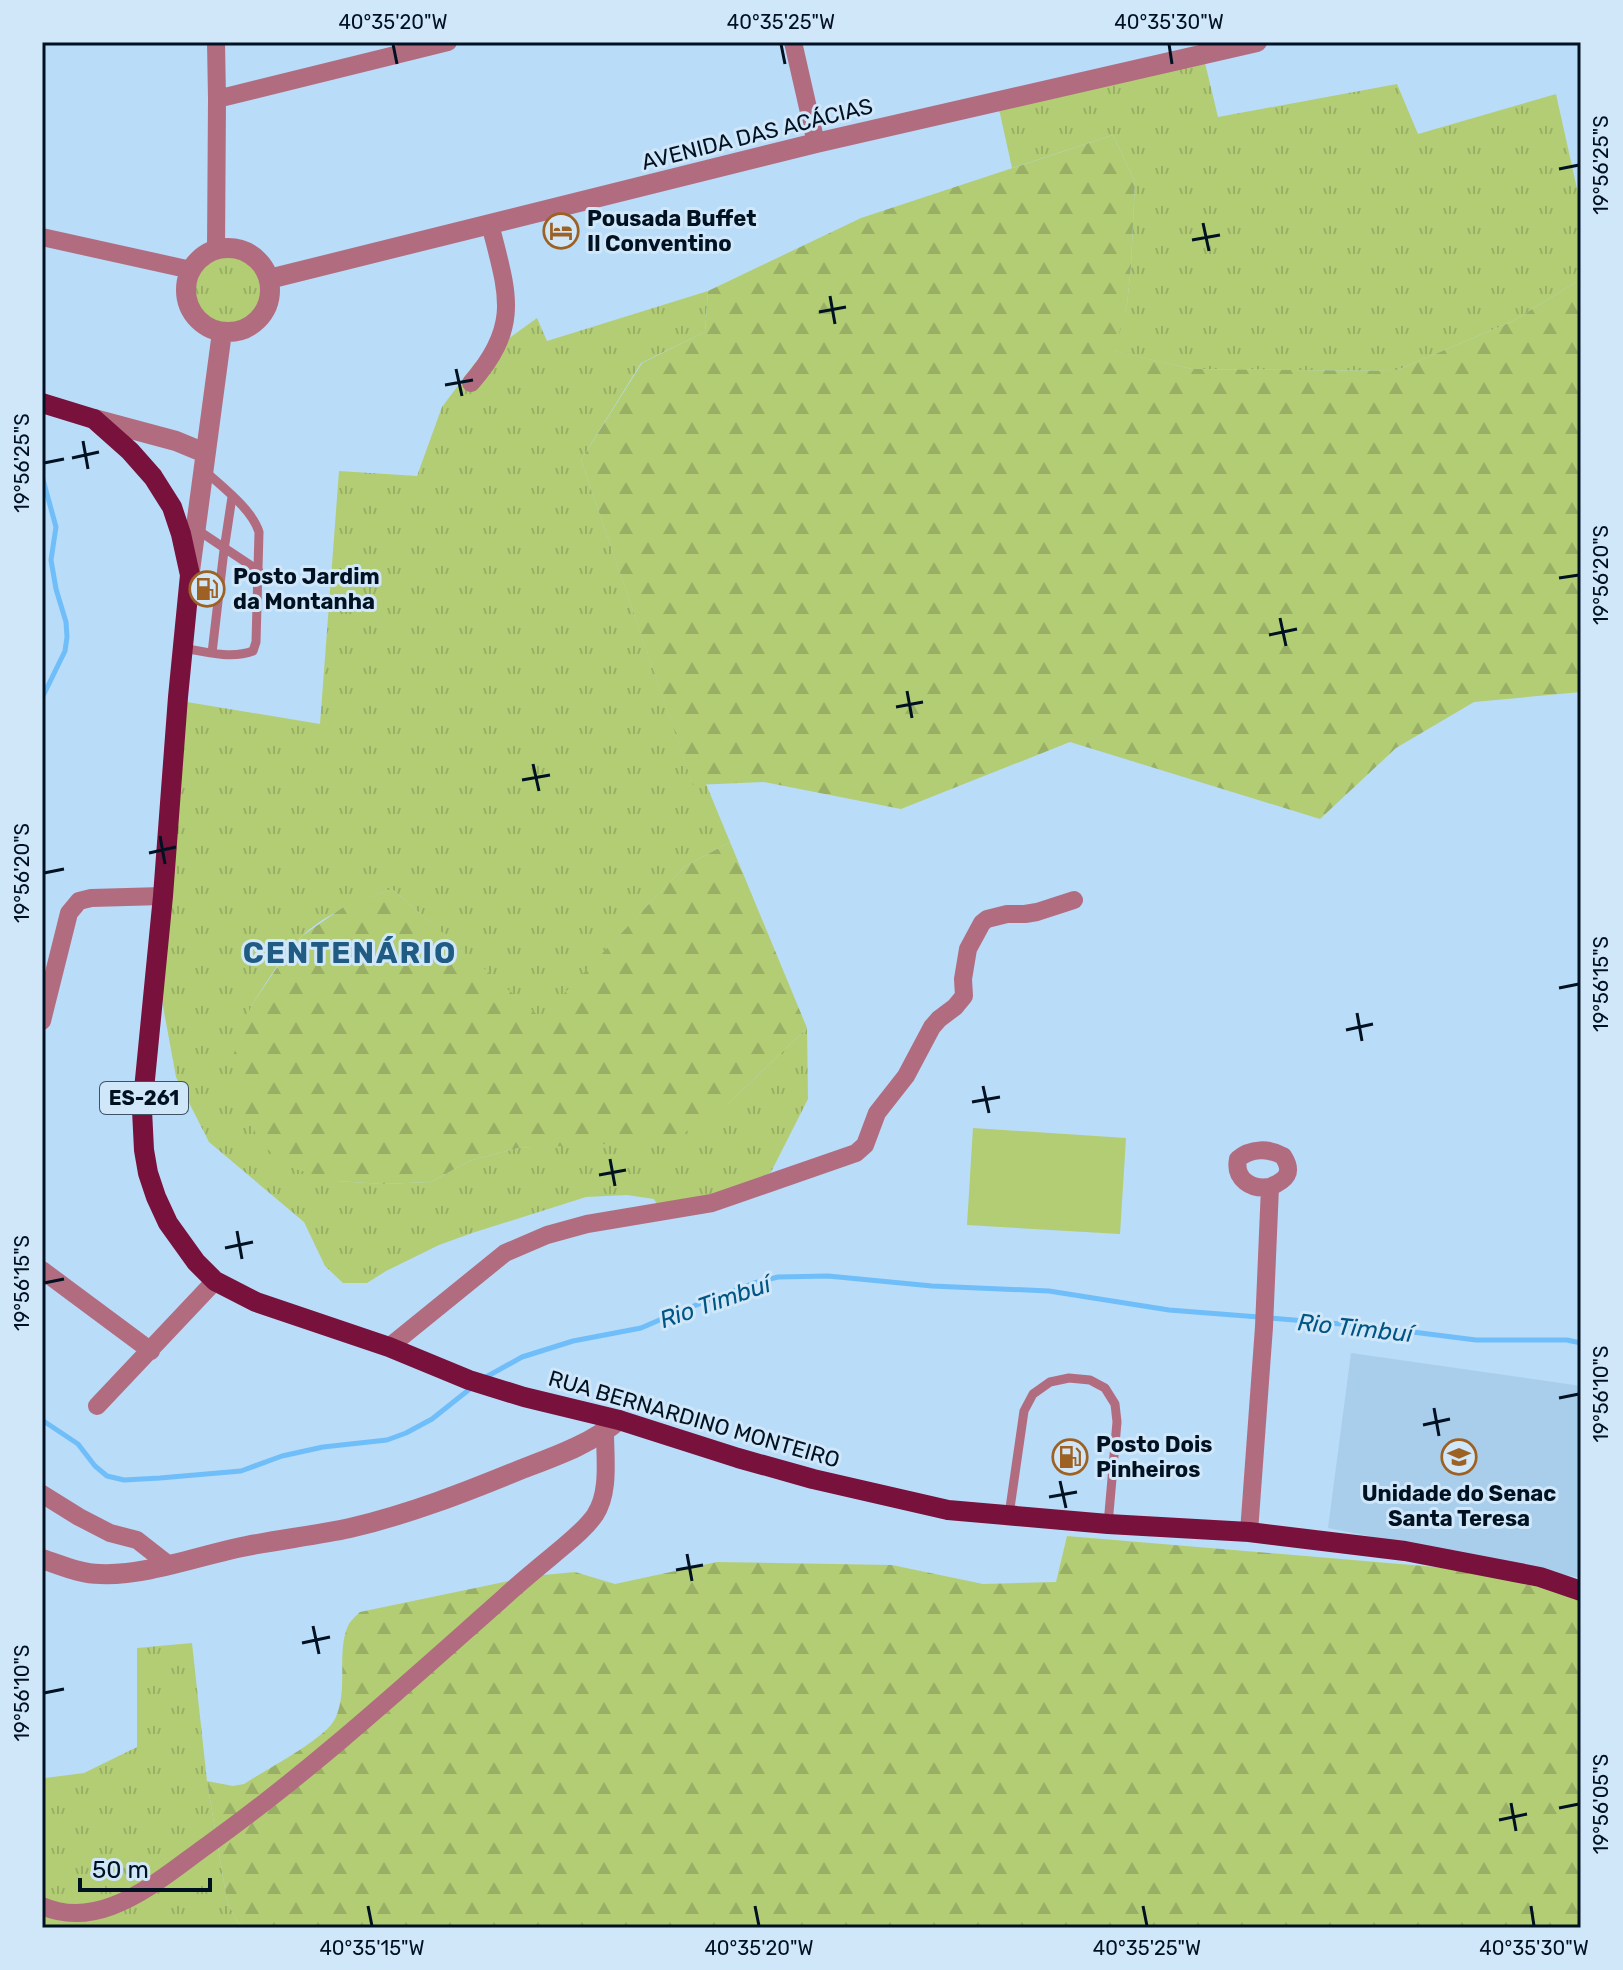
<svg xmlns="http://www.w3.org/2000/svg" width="1623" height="1970" viewBox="0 0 1623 1970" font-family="Rubik,sans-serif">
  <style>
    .built { fill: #a8ceec }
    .grass { fill: url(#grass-tufts) }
    .forest { fill: url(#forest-firs) }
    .pitch { fill: #b3cd75 }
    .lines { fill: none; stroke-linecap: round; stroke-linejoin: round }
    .stream { stroke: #6fbef9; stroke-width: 5 }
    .service { stroke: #b26c80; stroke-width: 9 }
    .minor { stroke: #b26c80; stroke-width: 18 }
    .tertiary { stroke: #b26c80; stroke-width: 20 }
    .primary { stroke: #78113c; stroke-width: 20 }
    .ticks { fill: none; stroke: #001222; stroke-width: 3 }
    .labels { text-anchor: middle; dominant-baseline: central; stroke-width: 6; stroke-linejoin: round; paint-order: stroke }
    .shield { fill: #d0e7fa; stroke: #3e5263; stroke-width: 2 }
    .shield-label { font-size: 20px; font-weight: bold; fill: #001222 }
    .street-label { font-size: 22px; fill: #001222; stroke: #d0e7fa }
    .poi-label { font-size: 22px; font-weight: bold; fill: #001222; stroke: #d0e7fa; text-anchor: start }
    .water-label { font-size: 24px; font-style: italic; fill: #005584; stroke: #d0e7fa }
    .district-label { font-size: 30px; font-weight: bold; letter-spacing: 2px; fill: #205b83; stroke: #d0e7fa }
    .neatline { fill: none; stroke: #001222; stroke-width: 3 }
    .ticks-label { font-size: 20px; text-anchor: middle; fill: #001222 }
  </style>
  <defs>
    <pattern id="grass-tufts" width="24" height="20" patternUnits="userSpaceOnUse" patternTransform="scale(2)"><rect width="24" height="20" fill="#b3cd75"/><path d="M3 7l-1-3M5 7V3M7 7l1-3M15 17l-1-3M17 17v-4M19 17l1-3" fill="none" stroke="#98af65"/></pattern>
    <pattern id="forest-firs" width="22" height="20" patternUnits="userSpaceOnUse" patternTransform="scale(2)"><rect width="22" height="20" fill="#b3cd75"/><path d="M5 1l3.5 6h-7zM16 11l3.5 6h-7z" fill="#98af65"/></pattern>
  </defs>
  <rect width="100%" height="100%" fill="#b9dcf8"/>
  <path class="built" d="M1351 1353 1581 1386V1578L1328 1528Z"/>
  <path class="grass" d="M1205 63 1218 117 1397 84 1418 134 1556 94 1581 207V279L1511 322 1395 371 1192 369 1113 351 1127 305 1131 266 1135 182 1113 135 1012 168 999 109Z
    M195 290a34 34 0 1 1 68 0a34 34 0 1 1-68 0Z
    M708 291 705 332 641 363 581 460 693 784H706L730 842 684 867 541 1019 392 889C360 901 328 912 303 935 285 951 265 985 251 1006L337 1181 382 1184 431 1182 469 1161 518 1148 580 1144 728 1104 807 1028 808 1099 771 1172 723 1199 663 1215 654 1199 627 1195 586 1197 472 1233 439 1245 386 1271 367 1283H343L325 1266 304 1222 209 1142 176 1077 159 984 187 702 320 724 339 471 417 476 442 407 475 363 537 318 547 341Z
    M192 1643 207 1781 227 1901 238 1923 251 1928H42V1791L45 1778 84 1773 137 1747V1648Z"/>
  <path class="forest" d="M1113 135 1135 182 1131 266 1127 305 1114 351 1192 369 1395 371 1511 322 1581 279V692L1474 702 1396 748 1320 819 1070 742 901 809 764 782 693 785 581 460 642 363 705 332 708 291 861 218Z
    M730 842 807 1028 728 1104 672 1141 518 1148 469 1161 431 1182 382 1184 337 1181 295 1169 264 1147 240 1106 233 1056 251 1006 276 969 302 936 345 906 392 889 541 1018 684 867Z
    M1067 1536 1459 1569 1521 1582 1581 1598V1710L1579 1716 1581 1718V1928H251L238 1923 227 1901 207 1781 233 1786 244 1784C265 1770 324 1740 335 1719 349 1690 336 1652 348 1626 350 1621 356 1616 360 1612L533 1576 575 1572 615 1584 717 1562 892 1565 983 1584 1056 1582Z"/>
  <path class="pitch" d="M973 1128 1126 1138 1120 1234 967 1225Z"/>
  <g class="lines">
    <path class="stream" d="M42 476 56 527 51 560 56 589 66 622 67 637 65 651 42 698
      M1269 1318 1365 1326 1476 1340H1567L1581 1343
      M486 1377 522 1357 573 1341 641 1328 678 1312 754 1283 778 1277 828 1276 932 1286 1049 1291 1169 1310 1259 1317
      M42 1420 78 1444 95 1466 107 1476 124 1480 160 1478 241 1471 282 1456 323 1447 387 1440 406 1433 432 1419 471 1388"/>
    <path class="service" d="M196 529 259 571
      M183 648C205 652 232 659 253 651L256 642 259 532C252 509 222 487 205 471
      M212 653 224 550 232 497
      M1009 1515 1024 1411 1033 1394 1050 1382 1069 1378 1090 1380 1105 1388 1115 1404 1117 1422 1108 1524"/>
    <path class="minor" d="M216 42 217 99 216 250
      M793 42 816 143
      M217 99 448 42
      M42 237 191 270
      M471 383C522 325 507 292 490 224
      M42 1021 69 913 79 901 91 898 163 896
      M42 1270 151 1351
      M389 1347 505 1253 547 1235 587 1224 712 1203 856 1153 865 1145 877 1113 906 1076 932 1027 939 1019 955 1007 964 996 963 979 968 949 982 923 987 919 1007 914H1025L1037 912 1074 900
      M97 1406 215 1281
      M42 1494 79 1517 110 1533 137 1540 169 1565
      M1249 1532 1264 1327 1270 1187C1286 1180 1294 1173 1283 1156 1269 1148 1251 1148 1238 1159 1234 1179 1251 1190 1270 1187
      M42 1906C65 1916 88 1915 112 1906 147 1893 178 1866 209 1844 312 1770 406 1684 501 1600 517 1585 534 1571 551 1557 566 1544 584 1531 595 1515 610 1492 605 1459 605 1432"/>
    <path class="tertiary" d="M186 290a42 42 0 1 1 84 0a42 42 0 1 1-84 0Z
      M269 279 816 143 1257 42
      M94 419 176 441 205 453
      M190 571 222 332
      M42 1559C61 1565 80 1574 100 1574 143 1576 196 1557 237 1548 274 1540 313 1536 350 1528 410 1514 466 1492 522 1469 556 1456 591 1444 619 1420"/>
    <path class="primary" d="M42 403 94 419 130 451 153 477 172 507 181 534 190 575 178 697 163 896 142 1110 144 1150 148 1173 156 1197 168 1223 196 1262 215 1281 256 1302 389 1347 469 1380 524 1397 619 1420 738 1458 813 1479 948 1510 1108 1524 1249 1532 1405 1551 1540 1577 1581 1591"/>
  </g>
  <path class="ticks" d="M393 44 397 64M781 44 785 64M1169 44 1172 64M1559 169 1579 165M1203 223 1209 251M1192 240 1220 235M830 296 835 324M819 312 846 307M456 369 462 396M445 385 473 380M83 441 88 469M72 458 99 452M44 463 64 459M1559 578 1579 575M1280 618 1286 646M1269 635 1297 629M907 691 912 718M896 707 923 702M533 764 539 791M522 780 550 775M160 836 165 864M149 853 176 847M44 873 64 869M1559 988 1579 984M1357 1013 1362 1041M1346 1030 1373 1024M983 1086 989 1113M972 1102 1000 1097M610 1159 615 1186M599 1175 626 1170M237 1231 242 1259M225 1248 253 1242M44 1283 64 1279M1559 1398 1579 1394M1434 1408 1439 1436M1423 1425 1450 1419M1060 1481 1066 1508M1049 1497 1077 1492M687 1554 692 1581M676 1570 703 1565M313 1626 319 1654M302 1643 330 1637M44 1693 64 1689M1511 1803 1516 1831M1559 1808 1579 1804M1499 1820 1527 1814M368 1906 372 1926M755 1906 759 1926M1143 1906 1147 1926M1531 1906 1534 1926"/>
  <defs>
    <symbol id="hotel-ring" viewBox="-11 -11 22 22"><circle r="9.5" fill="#d0e7fa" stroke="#9d6124" stroke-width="1.5"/><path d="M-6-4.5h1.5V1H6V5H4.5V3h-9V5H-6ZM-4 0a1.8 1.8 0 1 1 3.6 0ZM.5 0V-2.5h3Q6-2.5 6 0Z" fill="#9d6124"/></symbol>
    <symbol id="fuel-ring" viewBox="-11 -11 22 22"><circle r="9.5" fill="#d0e7fa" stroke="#9d6124" stroke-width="1.5"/><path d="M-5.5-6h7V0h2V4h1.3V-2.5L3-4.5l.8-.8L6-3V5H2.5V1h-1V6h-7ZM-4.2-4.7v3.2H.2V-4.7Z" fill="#9d6124"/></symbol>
    <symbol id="school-ring" viewBox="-11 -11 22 22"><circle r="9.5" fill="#d0e7fa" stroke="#9d6124" stroke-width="1.5"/><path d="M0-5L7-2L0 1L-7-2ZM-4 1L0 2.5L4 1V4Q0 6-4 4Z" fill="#9d6124"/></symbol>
  </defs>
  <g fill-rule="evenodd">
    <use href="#hotel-ring" x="541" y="211" width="40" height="40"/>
    <use href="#fuel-ring" x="187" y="569" width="40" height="40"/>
    <use href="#fuel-ring" x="1050" y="1437" width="40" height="40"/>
    <use href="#school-ring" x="1439" y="1437" width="40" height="40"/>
  </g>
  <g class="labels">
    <rect class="shield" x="100" y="1082" width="88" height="32" rx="6"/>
    <g class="shield-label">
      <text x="144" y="1098">ES-261</text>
    </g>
    <g class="street-label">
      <text transform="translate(757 134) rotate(-14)">AVENIDA DAS ACÁCIAS</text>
      <text transform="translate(694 1419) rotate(16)">RUA BERNARDINO MONTEIRO</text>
    </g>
    <g class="poi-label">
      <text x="587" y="218">Pousada Buffet<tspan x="587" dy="25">Il Conventino</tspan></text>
      <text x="233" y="576">Posto Jardim<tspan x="233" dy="25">da Montanha</tspan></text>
      <text x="1096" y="1444">Posto Dois<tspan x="1096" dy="25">Pinheiros</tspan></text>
      <text x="1459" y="1493" text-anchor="middle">Unidade do Senac<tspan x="1459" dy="25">Santa Teresa</tspan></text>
    </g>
    <g class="water-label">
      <text transform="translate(715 1302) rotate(-19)">Rio Timbuí</text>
      <text transform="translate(1355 1328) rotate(6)">Rio Timbuí</text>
    </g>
    <g class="district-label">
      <text x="350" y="953">CENTENÁRIO</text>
    </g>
  </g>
  <rect width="1623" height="1970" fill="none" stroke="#d0e7fa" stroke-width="88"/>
  <path d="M80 1878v12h130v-12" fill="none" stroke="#001222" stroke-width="4"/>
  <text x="92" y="1878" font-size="24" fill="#001222" stroke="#d0e7fa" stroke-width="6" paint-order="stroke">50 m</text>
  <rect x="44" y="44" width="1535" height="1882" class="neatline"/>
  <g class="ticks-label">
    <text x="393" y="29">40°35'20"W</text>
    <text x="781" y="29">40°35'25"W</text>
    <text x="1169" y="29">40°35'30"W</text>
    <text transform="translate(1601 165) rotate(-90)" y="7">19°56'25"S</text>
    <text transform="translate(22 463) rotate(-90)" y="7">19°56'25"S</text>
    <text transform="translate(1601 575) rotate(-90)" y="7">19°56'20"S</text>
    <text transform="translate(22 873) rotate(-90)" y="7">19°56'20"S</text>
    <text transform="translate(1601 984) rotate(-90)" y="7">19°56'15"S</text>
    <text transform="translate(22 1283) rotate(-90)" y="7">19°56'15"S</text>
    <text transform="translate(1601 1394) rotate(-90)" y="7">19°56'10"S</text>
    <text transform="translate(22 1693) rotate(-90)" y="7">19°56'10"S</text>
    <text transform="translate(1601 1804) rotate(-90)" y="7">19°56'05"S</text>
    <text x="372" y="1955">40°35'15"W</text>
    <text x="759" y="1955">40°35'20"W</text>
    <text x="1147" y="1955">40°35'25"W</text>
    <text x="1534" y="1955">40°35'30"W</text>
  </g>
</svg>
